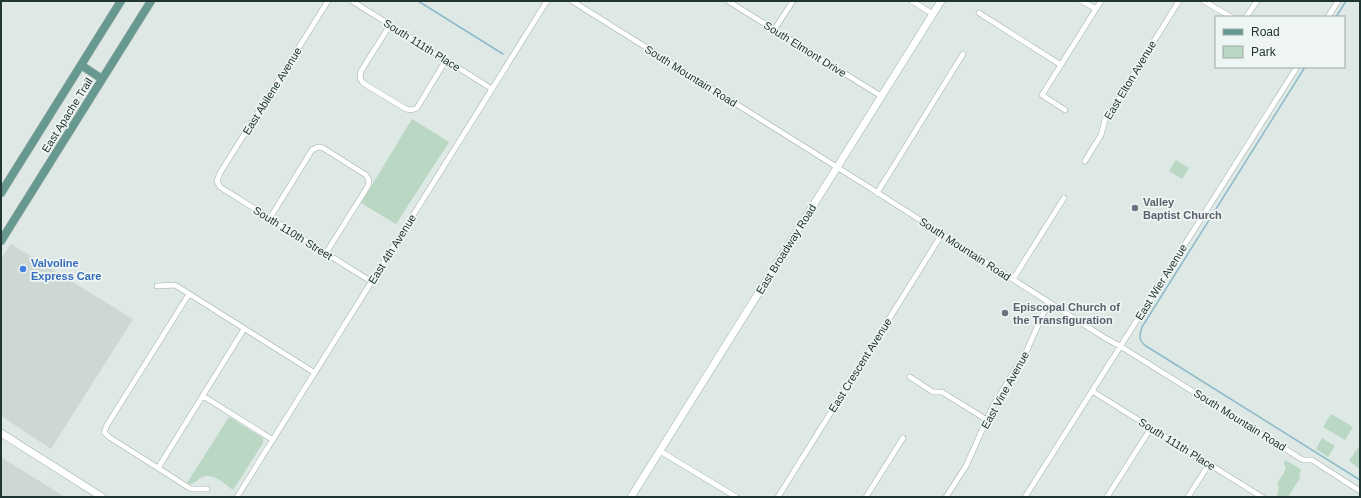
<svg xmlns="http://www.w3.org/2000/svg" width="1361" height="498" viewBox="0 0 1361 498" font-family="Arial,sans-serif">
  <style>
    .built { fill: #cdd8d3 }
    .green { fill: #b9d7c3 }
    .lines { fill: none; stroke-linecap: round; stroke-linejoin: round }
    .stream { stroke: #8bbac8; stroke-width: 1.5 }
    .street-casing { stroke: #a2afab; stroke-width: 6 }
    .secondary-casing { stroke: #9fb2ad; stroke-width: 8 }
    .primary-casing { stroke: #bcc3c2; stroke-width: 9 }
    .street { stroke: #fff; stroke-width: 5 }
    .secondary { stroke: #fff; stroke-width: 7 }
    .primary { stroke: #679990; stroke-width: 8 }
    .worship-dot { fill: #6b7280; stroke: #eef5f2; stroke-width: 1.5 }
    .shop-dot { fill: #3f7fe0; stroke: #eef5f2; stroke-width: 1.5 }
    .labels { text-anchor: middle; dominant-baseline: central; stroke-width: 3.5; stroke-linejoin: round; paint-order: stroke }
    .street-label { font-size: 11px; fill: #213632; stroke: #eef5f2 }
    .worship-label { font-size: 11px; font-weight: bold; fill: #5b616d; stroke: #eef5f2; text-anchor: start }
    .shop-label { font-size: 11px; font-weight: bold; fill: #366cbe; stroke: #eef5f2; text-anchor: start }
  </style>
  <rect width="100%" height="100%" fill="#dee8e4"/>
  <path class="built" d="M11 244 133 319 51 449 1 416V259Z
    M1 457 65 497H1Z"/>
  <path class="green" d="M412 119 449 142 396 224 361 203Z
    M1176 160 1189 168 1182 179 1169 171Z
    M1331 414 1353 427 1345 440 1323 427Z
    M229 417 263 438V443L233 490C224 484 213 472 202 477 198 479 196 483 191 484L187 483Z
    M1322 438 1335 446 1328 457 1316 449Z
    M1360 445V469L1349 461Z
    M1285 460 1299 468 1301 470 1299 476 1300 478 1288 497H1277L1279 486 1277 484 1286 469 1284 464Z"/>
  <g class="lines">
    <path class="stream" d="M418 1 503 54
      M1336 17 1346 1
      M1305 67 1142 327C1139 336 1139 341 1146 346L1360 480"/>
    <defs>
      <path id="street" d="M328 1 220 173 217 181 220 187 372 282
        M352 1 492 89
        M572 1 867 186 1105 338 1120 346 1303 460H1312L1360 491
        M728 1 881 96
        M912 1 933 14
        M1082 1 1096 9
        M1204 1 1231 17
        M979 13 1061 65
        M1246 17 1257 1
        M1328 17 1338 1
        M390 25 361 71 360 78 363 83 406 109 412 110 417 108 446 60
        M774 30 793 1
        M1065 110 1042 95 1101 1
        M1085 161 1101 135 1105 120 1179 1
        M877 193 963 54
        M270 218 312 150 318 147 323 148 366 175 369 180 368 186 326 253
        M1013 279 1064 198
        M157 286 175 285 315 373
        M189 294 107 425 104 432 109 437 191 489H207
        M910 377 933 392H942L987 420
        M1092 391 1262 497
        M203 396 273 440
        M660 451 736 497
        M158 468 244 329
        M237 497 547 1
        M778 497 942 234
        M866 497 903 438
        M946 497 966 466 993 406 1026 352 1048 303
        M1025 497 1297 67
        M1107 497 1151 428
        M1188 497 1209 464"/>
      <path id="secondary" d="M1 433 102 497
        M631 497 941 1"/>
      <path id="primary" d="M81 65 102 79
        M1 193 121 1
        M1 241 151 1"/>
    </defs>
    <use href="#street" class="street-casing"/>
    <use href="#secondary" class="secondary-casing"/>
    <use href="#primary" class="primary-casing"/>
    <use href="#street" class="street"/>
    <use href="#secondary" class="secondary"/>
    <use href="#primary" class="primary"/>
  </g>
  <g class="worship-dot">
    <circle cx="1135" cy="208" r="4"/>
    <circle cx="1005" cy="313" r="4"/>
  </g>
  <circle class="shop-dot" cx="23" cy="269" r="4"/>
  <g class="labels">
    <g class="street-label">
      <text transform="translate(422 45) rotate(32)">South 111th Place</text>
      <text transform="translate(805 49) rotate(32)">South Elmont Drive</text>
      <text transform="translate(691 76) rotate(32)">South Mountain Road</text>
      <text transform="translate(1130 80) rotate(-59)">East Elton Avenue</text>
      <text transform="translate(272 91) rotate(-58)">East Abilene Avenue</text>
      <text transform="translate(67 115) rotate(-58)">East Apache Trail</text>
      <text transform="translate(293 233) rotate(32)">South 110th Street</text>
      <text transform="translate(392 249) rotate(-58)">East 4th Avenue</text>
      <text transform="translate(786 249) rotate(-58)">East Broadway Road</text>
      <text transform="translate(965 249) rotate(33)">South Mountain Road</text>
      <text transform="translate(1161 282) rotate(-58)">East Wier Avenue</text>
      <text transform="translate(860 365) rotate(-58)">East Crescent Avenue</text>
      <text transform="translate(1005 390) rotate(-61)">East Vine Avenue</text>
      <text transform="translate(1240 420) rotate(32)">South Mountain Road</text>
      <text transform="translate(1177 444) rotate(32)">South 111th Place</text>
    </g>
    <g class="worship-label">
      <text x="1143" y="202">Valley<tspan x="1143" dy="13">Baptist Church</tspan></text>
      <text x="1013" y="307">Episcopal Church of<tspan x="1013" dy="13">the Transfiguration</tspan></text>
    </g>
    <g class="shop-label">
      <text x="31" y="263">Valvoline<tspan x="31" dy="13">Express Care</tspan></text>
    </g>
  </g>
  <rect width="1361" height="498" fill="none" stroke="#213632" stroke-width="4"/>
  <rect x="1215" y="16" width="130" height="52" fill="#eef5f2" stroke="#9ca9a5"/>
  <rect x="1223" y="29" width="20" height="6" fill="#679990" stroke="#9ca9a5"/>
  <text x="1251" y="36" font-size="12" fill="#213632">Road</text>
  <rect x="1223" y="46" width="20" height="12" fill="#b9d7c3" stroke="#9ca9a5"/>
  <text x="1251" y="56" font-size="12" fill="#213632">Park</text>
</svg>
